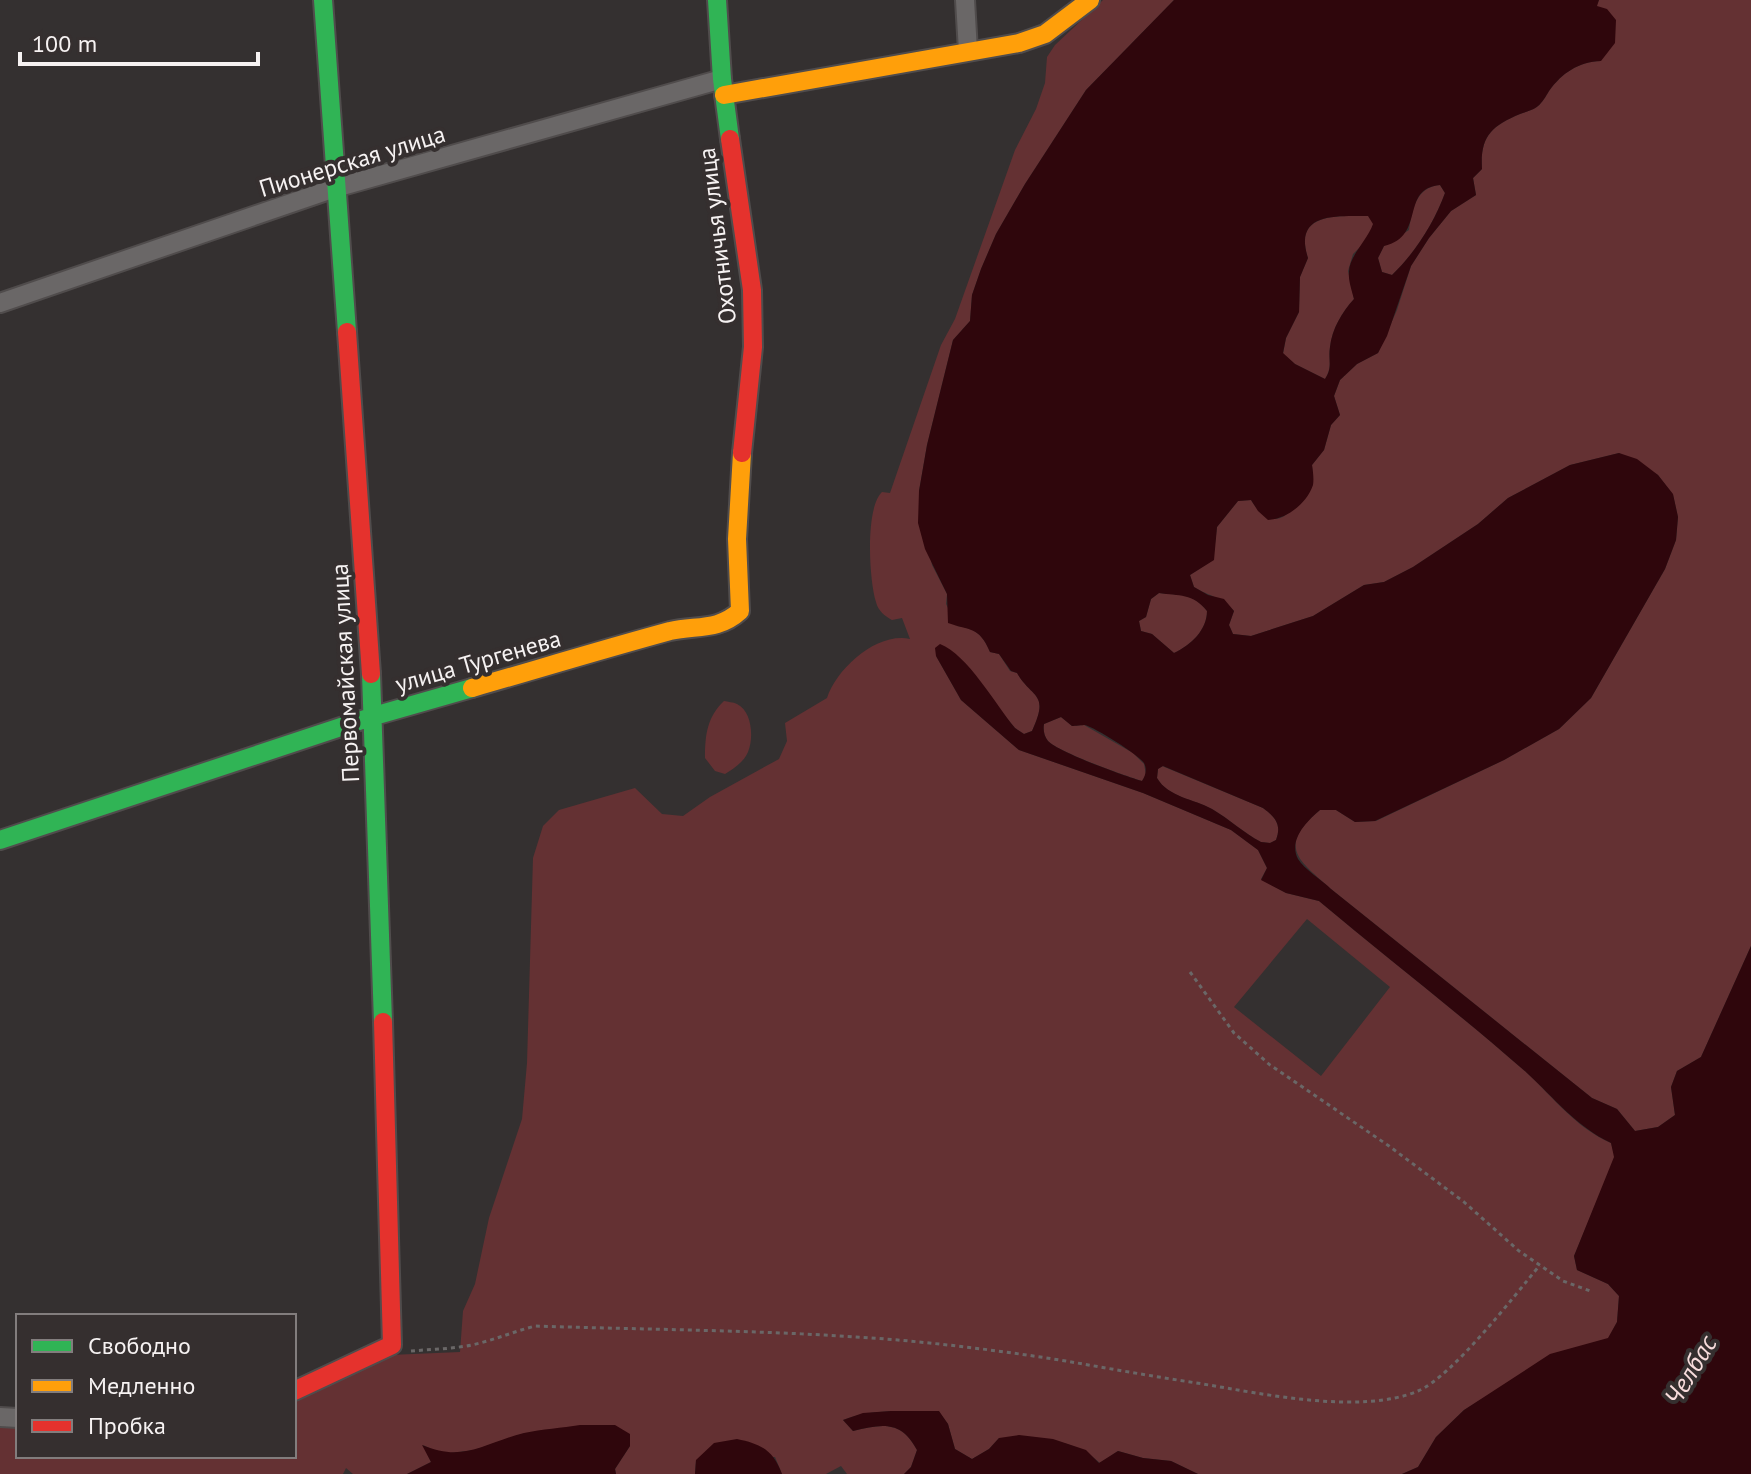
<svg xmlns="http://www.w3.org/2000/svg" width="1751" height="1474" viewBox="0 0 1751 1474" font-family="'PT Sans',sans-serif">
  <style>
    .green { fill: #643133; fill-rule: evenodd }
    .water { fill: #2f060c; fill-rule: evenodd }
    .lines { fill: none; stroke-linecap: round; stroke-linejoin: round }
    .street-casing { stroke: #504c4c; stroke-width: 22 }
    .fast-casing { stroke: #504c4c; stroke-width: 22 }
    .slow-casing { stroke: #504c4c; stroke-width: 22 }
    .jam-casing { stroke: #504c4c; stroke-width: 22 }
    .path { stroke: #6a6767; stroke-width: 3; stroke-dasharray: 4 4; stroke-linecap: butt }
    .street { stroke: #6a6767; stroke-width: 18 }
    .fast { stroke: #30b455; stroke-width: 18 }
    .slow { stroke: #ff9f0a; stroke-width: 18 }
    .jam { stroke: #e5322d; stroke-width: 18 }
    .labels { text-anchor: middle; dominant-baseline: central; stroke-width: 8; stroke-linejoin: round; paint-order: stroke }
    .street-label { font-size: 24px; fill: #f6f2f2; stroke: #352f2f }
    .water-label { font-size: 26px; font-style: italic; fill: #f8dcdc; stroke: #352f2f }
  </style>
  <rect width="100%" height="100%" fill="#343030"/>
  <path class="green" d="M1103 0H1174L1086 90 1025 184 996 234 981 269 972 295 970 321 953 340 927 445 919 491 932 565 947 594 946 604 957 626C975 628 983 635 990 652L999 654 1010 671 1017 673C1032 699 1050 692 1032 731L1024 734 1015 728 995 704 936 656 961 700 1019 750 1143 793 1231 830 1258 850 1267 868 1261 879 1286 893 1319 901C1388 959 1460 1014 1527 1073 1554 1098 1576 1128 1611 1143L1615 1157 1574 1256 1577 1270 1608 1284 1619 1296 1617 1322 1608 1339 1583 1347 1500 1388 1464 1410 1436 1437 1418 1467 1402 1474H1198L1171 1461 1143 1458 1118 1451 1100 1463C1071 1436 1036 1439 999 1438L989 1449 972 1459 955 1449 948 1424 939 1412C907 1411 873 1408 843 1420L853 1431C882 1424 901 1420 917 1450L911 1467 904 1474H847L841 1466 826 1474H782L775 1457 696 1460 695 1474H616L615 1469 630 1446V1434L525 1433 474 1450 443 1454 423 1445 431 1462 407 1474H353L346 1468 343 1474H0V1427L18 1428V1456H294V1401L390 1355 460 1352 463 1311 475 1284 489 1218 522 1119 527 1063 533 858 543 826 559 810 635 788 662 814 683 816 710 797 779 759 787 741 785 723 827 698C837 668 877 632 910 639L902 618 892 620C885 616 878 611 876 602 869 580 865 508 882 492L890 493 941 345 955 319 1015 150 1036 109 1045 83 1047 57 1055 45ZM1307 919 1390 987 1321 1076 1234 1007Z
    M1599 0H1751V946L1701 1057 1677 1071 1671 1087 1675 1115 1658 1127 1635 1131 1617 1109 1592 1098 1331 889C1299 860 1276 847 1320 810H1336L1355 822 1376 821 1504 760 1559 729 1591 698 1665 569 1676 540 1678 517 1673 495 1658 475 1619 453 1570 465 1508 498 1478 524 1413 567 1384 582 1364 585 1313 616 1251 636 1233 634 1229 625 1234 611C1221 596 1210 597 1194 587L1190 575 1213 560 1217 527 1238 501 1251 500C1276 540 1294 508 1313 484L1312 465 1324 450 1331 425 1340 415 1334 396 1340 380 1357 364 1378 353 1397 310 1411 266 1429 238 1451 211 1476 195 1473 178 1482 169C1480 137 1491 126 1520 114 1525 112 1534 110 1538 106 1542 103 1546 96 1549 91 1562 73 1578 62 1601 61L1596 6Z
    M1440 185 1445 193C1434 223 1415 253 1392 275L1382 272 1378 258 1384 246 1409 230C1412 210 1416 187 1440 185Z
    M1368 215 1374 223 1367 240 1353 254 1348 271 1354 299C1342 312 1332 329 1330 347 1328 360 1333 366 1325 379L1295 364 1283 354 1286 338 1299 312 1300 277 1308 258C1293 212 1336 217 1368 215Z
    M1159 593C1180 596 1191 591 1207 611 1207 630 1191 645 1174 653L1152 634 1141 631 1139 621 1146 617 1151 599Z
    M724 701C728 702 733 702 737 704 752 711 754 738 748 752 744 762 733 769 725 774L715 771 705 758C705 735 707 717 724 701Z
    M1061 717 1072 726 1084 725 1133 753 1144 764 1146 775 1142 781C1126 776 1058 752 1048 741 1044 736 1043 730 1044 724Z
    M1162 766 1263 808C1275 817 1282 824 1276 840L1270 843 1261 842C1244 833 1229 819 1212 809 1193 799 1168 797 1157 778L1158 769Z"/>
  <path class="water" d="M1174 0H1599L1597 6 1607 9 1616 20 1615 43 1601 61C1578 62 1562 73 1549 91 1546 96 1542 103 1538 106 1534 110 1525 112 1520 114 1491 126 1480 137 1482 169L1473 178 1476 195 1451 211 1429 238 1411 266 1387 336 1378 353 1357 364 1340 380 1334 396 1340 415 1331 425 1324 450 1312 465C1313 471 1314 479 1313 485 1307 503 1287 519 1268 520L1258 511 1251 500 1238 501 1217 527 1214 560 1190 575 1194 587 1208 595 1224 599 1234 611 1229 625 1233 634 1251 636 1313 616 1364 585 1384 582 1413 567 1478 524 1508 498 1570 465 1619 453 1637 459 1658 475 1673 494 1678 517 1676 540 1665 569 1591 698 1559 729 1504 760 1375 821 1355 822 1336 810H1320C1307 821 1288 840 1298 859 1304 869 1322 880 1331 889L1592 1098 1617 1109 1635 1131 1658 1127 1675 1115 1671 1087 1677 1071 1701 1057 1751 946V1474H1402L1418 1467 1436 1437 1464 1410 1550 1354 1608 1338 1617 1322 1619 1296 1608 1284 1577 1270 1574 1256 1614 1157 1611 1143C1577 1127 1554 1098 1527 1073 1460 1014 1388 959 1319 901L1286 893 1261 880 1267 868 1258 850 1231 830 1143 793 1019 750 961 700 936 656 935 648 940 644C968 655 995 704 1015 728L1024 734 1032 731C1050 692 1032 699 1017 673L1011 671 999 654 990 652C979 626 970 631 948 623L947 594 925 549 918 523 919 491 927 445 953 340 970 321 972 295 981 269 996 234 1025 184 1086 90ZM1440 185 1445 193C1434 223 1415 253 1392 275L1382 272 1378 258 1384 246C1427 236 1399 189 1440 185ZM1368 216 1373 224C1367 241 1349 256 1349 272 1348 280 1352 291 1354 299 1342 312 1332 329 1330 347 1328 361 1333 367 1325 379L1295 364 1283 353 1286 338 1299 312 1300 277 1308 258C1293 212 1336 216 1368 216ZM1159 593C1179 596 1193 593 1207 611 1207 630 1191 645 1174 653L1152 634 1141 631 1139 621 1146 617 1151 599ZM1061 717 1072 726C1074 726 1083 725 1085 725 1094 727 1139 755 1144 763 1147 769 1146 775 1142 781 1127 777 1058 752 1048 741 1044 736 1043 730 1044 724ZM1163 766 1263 808C1275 817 1282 824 1276 840L1270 843 1261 842C1244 833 1229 819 1212 809 1194 799 1168 797 1157 778L1158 769Z
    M891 1411H939L948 1424 955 1449 972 1459 989 1449 999 1438 1019 1435 1053 1439 1086 1450 1099 1463 1118 1451 1143 1458 1171 1461 1198 1474H904L911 1467 917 1450C901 1420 882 1424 853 1431L843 1420 863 1413Z
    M580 1425H615L630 1434V1446L615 1469 616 1474H407L431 1462 422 1445C464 1463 484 1443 524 1433 542 1429 562 1428 580 1425Z
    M737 1439C761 1444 773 1450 782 1474H695L696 1460 714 1443Z"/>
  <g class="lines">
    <defs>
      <path id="street" d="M965 0 968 51
        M0 303 335 188 722 79
        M0 1417 18 1418"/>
      <path id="fast" d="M323 0 347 332
        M717 0 722 79 730 139
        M371 674 383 1022
        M0 840 374 716 472 688"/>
      <path id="slow" d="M724 95 1019 43 1045 34 1090 0
        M472 688C538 669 604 649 670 631 697 625 718 631 740 611L737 539 742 453"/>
      <path id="jam" d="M730 139 752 290 753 347 742 453
        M347 332 371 674
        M294 1391 392 1345 383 1022"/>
    </defs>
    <use href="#street" class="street-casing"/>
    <use href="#fast" class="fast-casing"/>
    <use href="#slow" class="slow-casing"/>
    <use href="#jam" class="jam-casing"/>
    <path class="path" d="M1190 972 1234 1033 1270 1065 1389 1146 1464 1202 1519 1251 1563 1281 1593 1292
      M411 1351C434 1349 458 1349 480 1343 499 1338 516 1331 535 1326 656 1330 777 1330 898 1340 954 1345 1010 1352 1066 1361 1111 1369 1157 1377 1203 1384 1263 1394 1361 1415 1418 1391 1453 1376 1514 1296 1540 1265"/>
    <use href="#street" class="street"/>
    <use href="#fast" class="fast"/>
    <use href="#slow" class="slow"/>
    <use href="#jam" class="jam"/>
  </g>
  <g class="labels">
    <g class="street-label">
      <text transform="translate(352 161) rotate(-17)">Пионерская улица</text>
      <text transform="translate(717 236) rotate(-97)">Охотничья улица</text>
      <text transform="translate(478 661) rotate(-16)">улица Тургенева</text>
      <text transform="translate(345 673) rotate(-93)">Первомайская улица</text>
    </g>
    <g class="water-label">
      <text transform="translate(1690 1370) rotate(-59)">Челбас</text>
    </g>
  </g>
  <rect x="16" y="1314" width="280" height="144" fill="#352f2f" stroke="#827d7d" stroke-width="2"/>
  <rect x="32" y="1340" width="40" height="12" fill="#30b455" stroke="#827d7d" stroke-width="2"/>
  <text x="88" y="1354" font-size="24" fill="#f6f2f2">Свободно</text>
  <rect x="32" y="1380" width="40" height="12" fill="#ff9f0a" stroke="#827d7d" stroke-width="2"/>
  <text x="88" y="1394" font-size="24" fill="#f6f2f2">Медленно</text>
  <rect x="32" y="1420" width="40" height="12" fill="#e5322d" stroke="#827d7d" stroke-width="2"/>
  <text x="88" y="1434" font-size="24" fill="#f6f2f2">Пробка</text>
  <path d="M20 52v12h238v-12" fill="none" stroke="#f6f2f2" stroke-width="4"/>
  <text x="32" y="52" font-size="24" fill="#f6f2f2" stroke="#352f2f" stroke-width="6" paint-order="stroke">100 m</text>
</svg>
